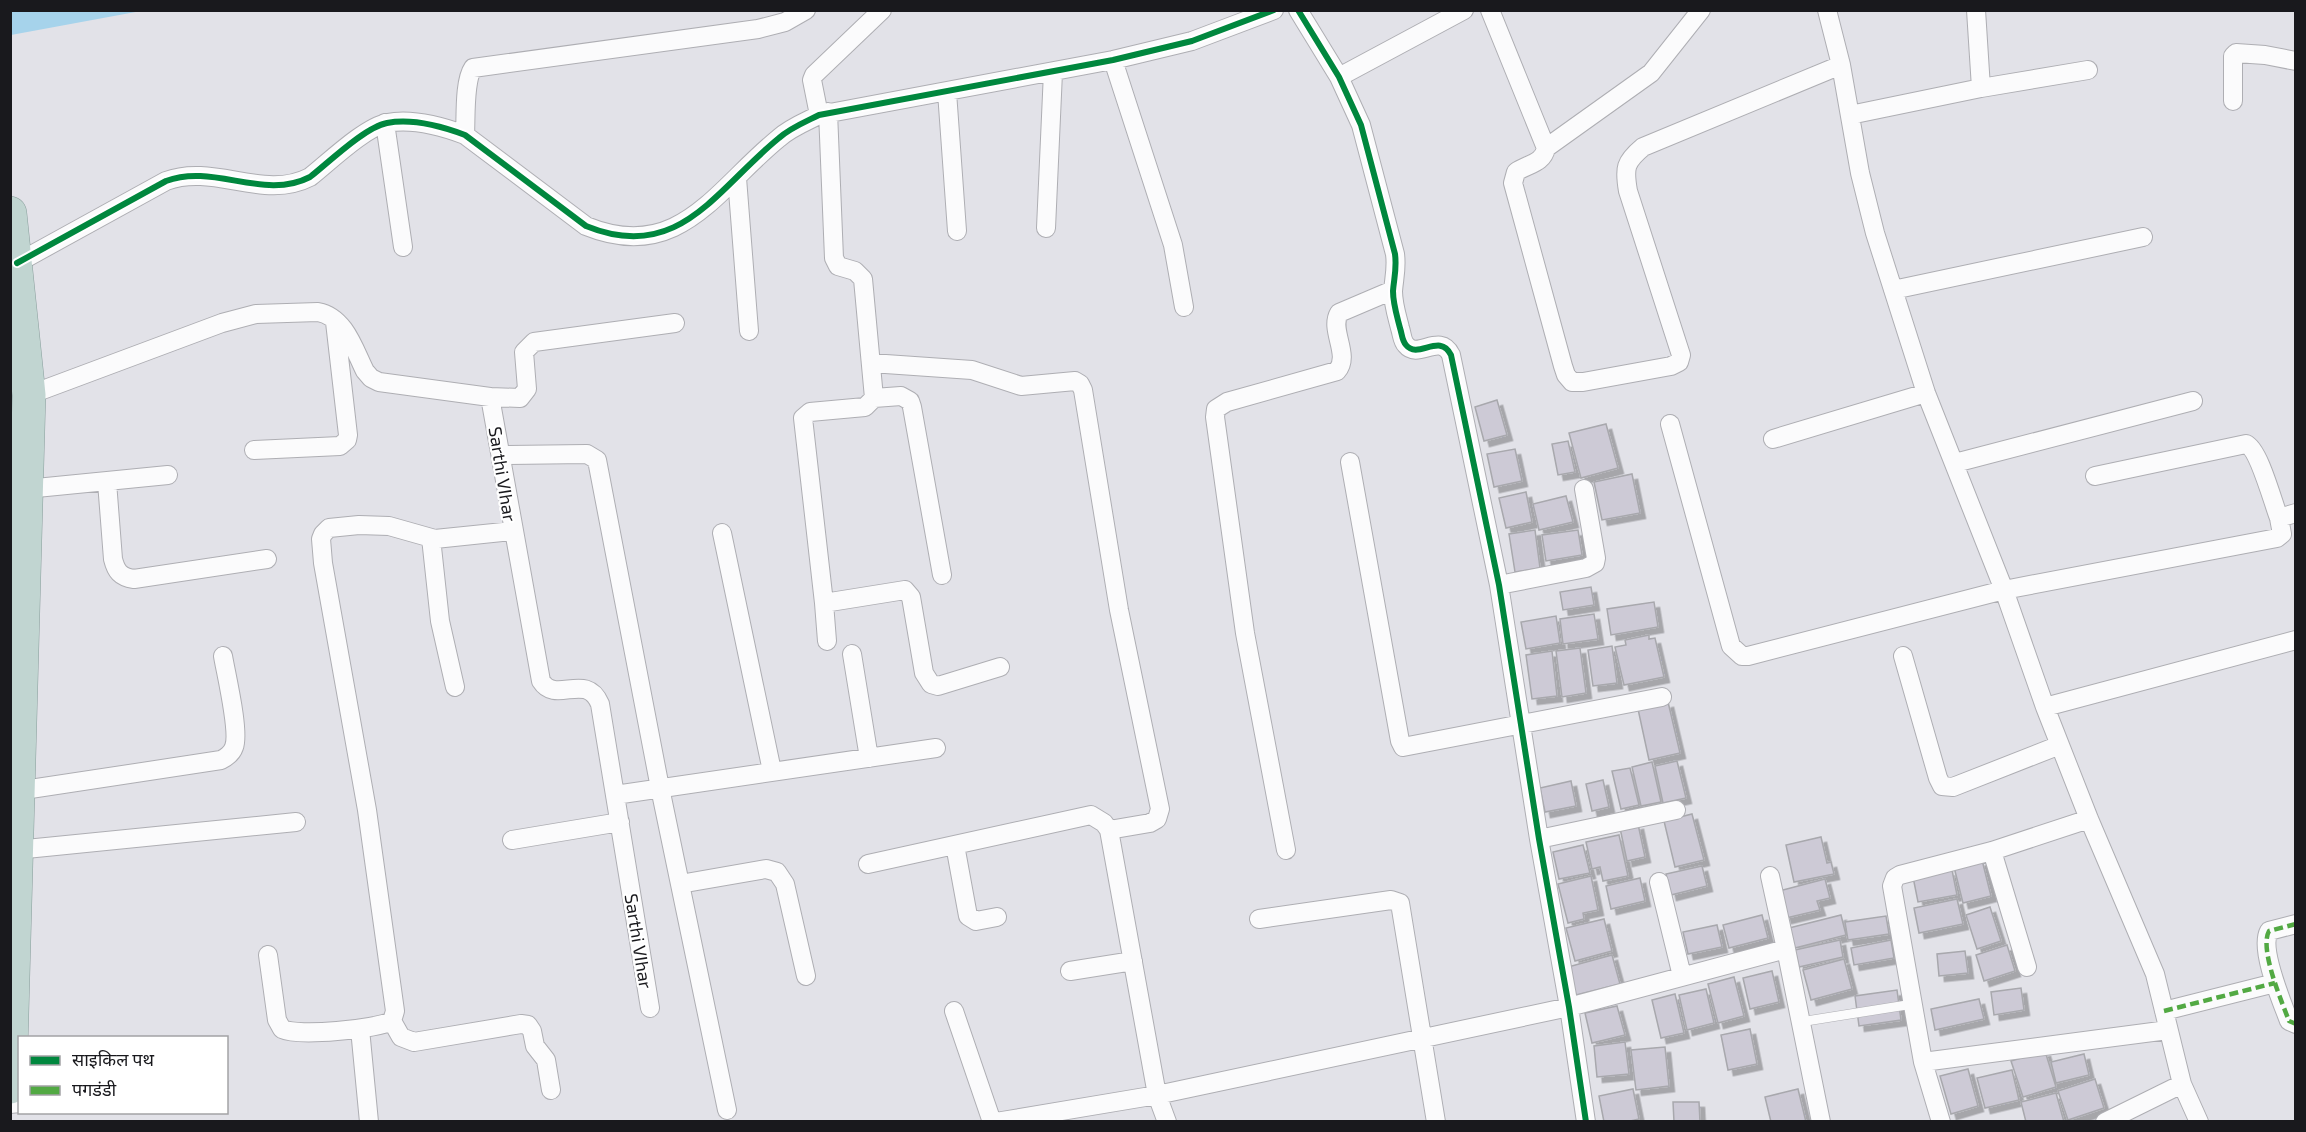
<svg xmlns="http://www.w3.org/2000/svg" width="2306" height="1132" viewBox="0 0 2306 1132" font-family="'Exo 2','Noto Sans Devanagari',sans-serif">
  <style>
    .water { fill: #a6d3eb }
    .building { fill: #cdcad6; stroke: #a8a8ad; stroke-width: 1.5; filter: url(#shadow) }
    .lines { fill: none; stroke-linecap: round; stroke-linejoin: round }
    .lane-casing { stroke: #aeaeb3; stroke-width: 10 }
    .street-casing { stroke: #aeaeb3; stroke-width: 20 }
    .highway-casing { stroke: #899e9c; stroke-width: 34 }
    .lane { stroke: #fbfbfc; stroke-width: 9 }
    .street { stroke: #fbfbfc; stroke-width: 18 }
    .highway { stroke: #c1d5d1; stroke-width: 33 }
    .quiet { stroke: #52a943; stroke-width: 4.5; stroke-dasharray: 9 4.5; stroke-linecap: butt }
    .cycleway-casing { stroke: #fff; stroke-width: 10 }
    .cycleway { stroke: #00873e; stroke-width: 6 }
    .labels { text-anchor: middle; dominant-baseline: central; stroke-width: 4.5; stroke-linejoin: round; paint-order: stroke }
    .street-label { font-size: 18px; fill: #19191d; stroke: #fff }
  </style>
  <defs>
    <filter id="shadow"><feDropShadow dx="5.5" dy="5.5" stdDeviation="0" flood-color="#0004"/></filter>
  </defs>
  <rect width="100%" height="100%" fill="#e2e2e8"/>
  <path class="water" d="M11 10H141V11L11 35Z"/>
  <path class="building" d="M1497 400 1507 435 1484 441 1475 407Z
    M1606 424 1618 468 1581 478 1569 433Z
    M1568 441 1575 472 1558 475 1552 444Z
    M1515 449 1522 481 1494 487 1487 454Z
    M1632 474 1640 513 1602 520 1594 482Z
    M1526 492 1532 522 1506 528 1499 498Z
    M1566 496 1573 522 1539 530 1533 504Z
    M1535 530 1540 568 1515 572 1509 534Z
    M1578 530 1582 555 1546 561 1542 535Z
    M1591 587 1594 605 1563 610 1560 592Z
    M1654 602 1658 627 1611 635 1607 609Z
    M1594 614 1598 639 1563 644 1560 619Z
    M1556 616 1560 643 1526 649 1521 622Z
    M1649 635V639L1655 638 1664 677 1624 685 1615 647 1626 645 1625 640Z
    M1612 646 1617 683 1593 686 1588 650Z
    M1580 648 1586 693 1562 697 1556 651Z
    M1552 651 1557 696 1532 699 1526 655Z
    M1668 702 1680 753 1649 760 1638 709Z
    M1677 761 1686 798 1663 803 1655 766Z
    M1652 762 1661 802 1641 806 1632 767Z
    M1630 768 1639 805 1621 809 1612 771Z
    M1603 780 1609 807 1592 811 1586 784Z
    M1571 781 1576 806 1545 812 1540 788Z
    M1692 814 1704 860 1675 867 1664 821Z
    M1638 824 1645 857 1627 861 1620 828Z
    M1619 835 1628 876 1603 881 1600 867 1592 869 1586 842Z
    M1821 837 1827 863 1831 862 1834 874 1794 882 1786 845Z
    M1583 845 1590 873 1559 879 1553 852Z
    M1982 860 1991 896 1963 903 1954 867Z
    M1702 866 1707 886 1671 895 1666 874Z
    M1952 870 1957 895 1918 902 1913 877Z
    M1591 876 1598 910 1583 913 1584 919 1568 923 1558 884Z
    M1640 878 1645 901 1611 909 1606 886Z
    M1825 879 1830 898 1817 901 1820 910 1786 918 1779 891Z
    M1957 899 1963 924 1919 933 1914 908Z
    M1990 907 2001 941 1977 949 1966 915Z
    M1762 915 1768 938 1729 948 1723 925Z
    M1841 915 1846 935 1795 948 1789 928Z
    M1886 916 1889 934 1848 940 1845 922Z
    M1604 919 1612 951 1575 961 1566 928Z
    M1717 925 1722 947 1688 954 1683 932Z
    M1840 940 1843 957 1799 967 1795 950Z
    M1891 940 1894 958 1854 965 1851 948Z
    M2007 945 2015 971 1984 981 1976 955Z
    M1965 951 1968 973 1939 976 1937 954Z
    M1612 955 1620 984 1576 995 1568 967Z
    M1844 959 1852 989 1811 1000 1803 970Z
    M1772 971 1779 1002 1750 1009 1743 978Z
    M1734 977 1744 1016 1718 1023 1708 984Z
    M2021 988 2024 1010 1994 1015 1991 992Z
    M1706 989 1714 1023 1687 1030 1679 995Z
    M1897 990 1901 1020 1859 1026 1855 996Z
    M1675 994 1684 1033 1661 1038 1652 1000Z
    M1979 999 1984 1019 1935 1030 1931 1009Z
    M1617 1006 1625 1035 1592 1043 1585 1013Z
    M1750 1029 1757 1064 1728 1070 1721 1035Z
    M1625 1042 1629 1074 1597 1077 1594 1046Z
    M1665 1047 1669 1086 1636 1090 1631 1050Z
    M2045 1051 2056 1087 2023 1097 2011 1061Z
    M2084 1054 2089 1075 2056 1083 2051 1062Z
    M1968 1069 1978 1106 1951 1114 1940 1076Z
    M2012 1070 2019 1100 1985 1108 1977 1078Z
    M2095 1079 2104 1108 2068 1120 2058 1091Z
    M1633 1089 1639 1119 1626 1122H1604L1599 1096Z
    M1798 1089 1806 1122H1771L1765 1097Z
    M2056 1093 2064 1122H2026L2021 1102Z
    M1673 1102H1699L1700 1122H1674Z"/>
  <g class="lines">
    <defs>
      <path id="lane" d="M1800 1022 1913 1004"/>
      <path id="street" d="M1298 10 1339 77 1361 125 1395 254C1397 268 1394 278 1393 291 1393 304 1397 316 1400 328 1402 334 1402 341 1406 345 1418 360 1440 332 1451 355L1499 585 1539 839 1569 1007 1586 1122
        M1490 10 1546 148C1543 164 1527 164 1516 172L1513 183 1563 366 1566 375 1572 382H1583L1671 366 1679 362 1681 355 1628 191C1624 168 1625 162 1643 147L1841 65
        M1827 10 1841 65 1860 173 1875 233 1926 393 2004 590 2045 707 2089 819 2155 974 2182 1084 2199 1122
        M1976 10 1981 88
        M1113 60 1173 245 1184 307
        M1339 77 1464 10
        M947 92 957 231
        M2233 101V56L2236 53 2265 55 2296 61
        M819 115 812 80 814 75 882 10
        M1850 115 1981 88 2088 70
        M385 123 403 247
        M465 135C466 117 464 81 473 68L758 29 785 22 806 10
        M1546 148 1651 73 1701 10
        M737 178 749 331
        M1046 228 1053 72
        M17 263 166 181C214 163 264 201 310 177 328 163 365 127 387 123 413 118 441 126 465 135L586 226C679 264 716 189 779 138 790 128 805 122 819 115L1113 60 1192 41 1274 10
        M1893 290 2143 237
        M871 363 972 370 1021 386 1075 381 1080 384 1083 390 1119 610 1160 809 1157 819 1150 823 1109 830
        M29 395 222 323 256 314 318 312C345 317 354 349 365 371L371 378 379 382 490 397 541 681C556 705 586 671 600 704L650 1008
        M490 397 520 398 527 389 524 352 534 342 675 323
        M874 398 901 396 910 401 912 407 942 575
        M1670 424 1731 646 1742 656H1748L2004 590 2277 538 2282 534 2279 518
        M1773 439 1926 393
        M254 450 340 446 347 440 348 435 335 322
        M501 455 587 454 597 460 660 788 727 1110
        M1350 462 1400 741 1403 747 1662 697
        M1955 463 2193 401
        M2095 476 2246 444C2259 449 2273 503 2279 518L2296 513
        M107 482 113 559C116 571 120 577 134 579L267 559
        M26 489 168 475
        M722 533 772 771
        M431 538 440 621 455 687
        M1499 585 1586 568 1595 563 1596 558 1584 489
        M824 603 803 418 810 412 865 407 874 398 863 279 855 271 838 266 834 258 828 112
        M827 641 824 603 905 590 911 597 924 673 931 684 938 686 1000 667
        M852 654 869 758
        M1903 656 1938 778 1942 786 1953 787 2060 745
        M2045 707 2296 640
        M17 791 221 760C227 757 232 753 234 747 240 732 226 674 223 656
        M615 795 936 748
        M2089 819 1992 851 1900 875 1895 878 1892 886 1923 1062 2168 1030
        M1539 839 1676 810
        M512 840 620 822
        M955 845 968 916 976 921 997 917
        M16 850 296 822
        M1286 850 1245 633 1215 417 1216 409 1227 402 1337 371C1351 355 1329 330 1339 313L1393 290
        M1992 851 2027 967
        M868 864 1091 815 1104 823 1109 830 1157 1095 1167 1122
        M1770 876 1786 949
        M1659 882 1682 976
        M680 884 766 869 777 872 785 884 806 976
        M1259 919 1391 900 1400 903 1436 1122
        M2296 924 2269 931C2259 949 2282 1002 2289 1021L2296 1024
        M268 955 277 1020 282 1029C299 1037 375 1029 392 1021L395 1011 367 810 323 563 321 539 323 534 329 528 359 525 389 526 435 539 512 531
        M1070 971 1133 961
        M954 1011 992 1122
        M2164 1011 2275 983
        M392 1021 401 1037 414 1042 521 1024 528 1025 532 1031 535 1046 546 1060 551 1090
        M360 1029 369 1122
        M1923 1062 1941 1122
        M10 1104 20 1103
        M996 1122 1157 1095 1569 1007 1786 949 1821 1122
        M2105 1122 2182 1084"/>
      <path id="highway" d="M10 213 29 395 10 1087"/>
    </defs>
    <use href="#lane" class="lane-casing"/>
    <use href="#street" class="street-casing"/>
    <use href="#highway" class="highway-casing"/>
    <use href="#lane" class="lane"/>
    <use href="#street" class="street"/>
    <use href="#highway" class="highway"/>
    <path class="quiet" d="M2296 924 2269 931C2259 949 2282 1002 2289 1021L2296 1024
      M2164 1011 2275 983"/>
    <defs>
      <path id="cycleway" d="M1298 10 1339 77 1361 125 1395 254C1397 268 1394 278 1393 291 1393 304 1397 316 1400 328 1402 334 1402 341 1406 345 1418 360 1440 332 1451 355L1499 585 1539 839 1569 1007 1586 1122
        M17 263 166 181C214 163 264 201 310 177 328 163 365 127 387 123 413 118 441 126 465 135L586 226C679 264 716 189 779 138 790 128 805 122 819 115L1113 60 1192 41 1274 10"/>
    </defs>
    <use href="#cycleway" class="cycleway-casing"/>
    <use href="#cycleway" class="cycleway"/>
  </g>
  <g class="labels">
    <g class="street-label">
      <text transform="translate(503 474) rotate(81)">Sarthi VIhar</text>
      <text transform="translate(639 941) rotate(81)">Sarthi VIhar</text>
    </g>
  </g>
  <rect width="2306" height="1132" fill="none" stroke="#19191d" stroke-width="24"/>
  <rect x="18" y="1036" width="210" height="78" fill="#ffffff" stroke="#a3a3a5" stroke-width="1.5"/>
  <rect x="30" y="1056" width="30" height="9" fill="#00873e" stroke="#a3a3a5" stroke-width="1.5"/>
  <text x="72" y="1066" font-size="18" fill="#19191d">साइकिल पथ</text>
  <rect x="30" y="1086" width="30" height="9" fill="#52a943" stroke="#a3a3a5" stroke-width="1.5"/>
  <text x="72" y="1096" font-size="18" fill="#19191d">पगडंडी</text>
</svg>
